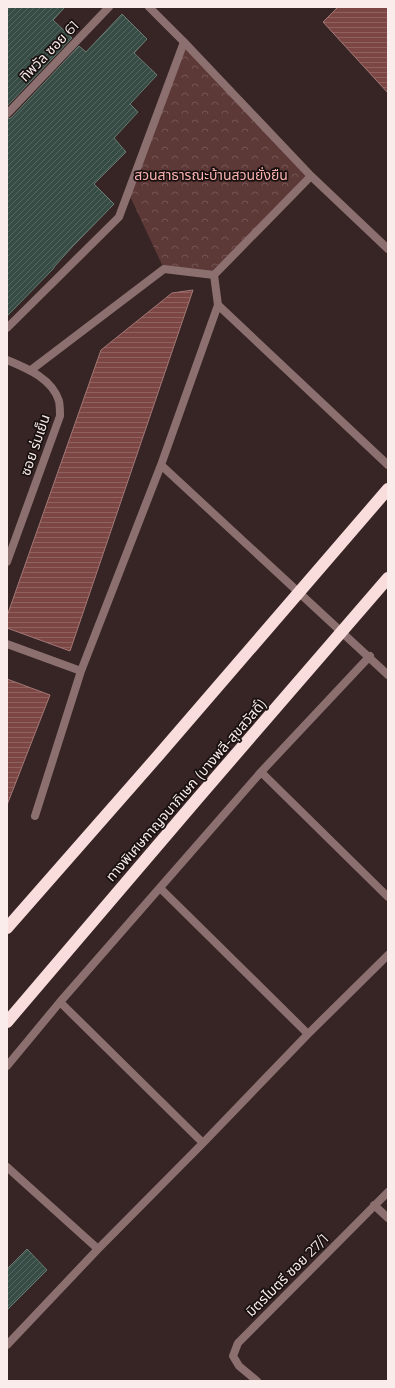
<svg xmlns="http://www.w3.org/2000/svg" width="395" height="1388" viewBox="0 0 395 1388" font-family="Montserrat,'Noto Sans Thai',sans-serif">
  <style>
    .forest { fill: url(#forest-crowns) }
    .water { fill: url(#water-rules); stroke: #a27876 }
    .building { fill: url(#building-hatch); stroke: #667d74 }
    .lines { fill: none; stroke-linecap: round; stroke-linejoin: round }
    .street { stroke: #8b706f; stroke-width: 8 }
    .highway-bridge { stroke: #f8dddc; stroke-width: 12 }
    .labels { text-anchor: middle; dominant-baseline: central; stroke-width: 3.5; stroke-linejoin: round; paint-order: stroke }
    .street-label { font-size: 14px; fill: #f9eceb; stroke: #191010 }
    .park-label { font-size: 14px; fill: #f9b2af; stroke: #191010 }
  </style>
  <defs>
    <pattern id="forest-crowns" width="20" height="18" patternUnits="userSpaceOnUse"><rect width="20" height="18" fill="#5c3837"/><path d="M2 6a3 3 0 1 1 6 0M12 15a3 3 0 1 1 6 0" fill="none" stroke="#745554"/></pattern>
    <pattern id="water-rules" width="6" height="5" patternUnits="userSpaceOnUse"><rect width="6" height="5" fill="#7c4644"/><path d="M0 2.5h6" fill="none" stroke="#8f615f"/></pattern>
    <pattern id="building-hatch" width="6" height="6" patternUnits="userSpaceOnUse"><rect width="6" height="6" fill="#374c45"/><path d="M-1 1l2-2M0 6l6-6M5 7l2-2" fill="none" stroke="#556660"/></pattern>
  </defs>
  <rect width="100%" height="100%" fill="#372424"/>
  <path class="forest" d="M184 42 311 176 214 275 164 269 128 192Z"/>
  <path class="water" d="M338 7H388V93L323 22Z
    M193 290 70 651 7 628V616L101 350 172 293Z
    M7 679 50 695 7 805Z"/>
  <path class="building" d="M7 7H65L53 20 72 38 7 106Z
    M122 14 147 39 134 53 157 75 130 104 138 112 114 138 126 152 94 184 114 204 73 246 54 267V268L7 316V119L11 118 79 46 86 52Z
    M27 1249 47 1270 7 1310V1269Z"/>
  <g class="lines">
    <path class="street" d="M149 7 184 42 311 176 388 249
      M7 114 109 7
      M218 305 388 465
      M7 328 119 217 184 42
      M7 360C26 368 52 378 59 401 60 406 60 412 60 416L7 562
      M31 370 164 269 214 275 311 176
      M161 465 388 675
      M7 644 81 671
      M261 772 370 656
      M35 816 81 671 161 465 218 305 214 275
      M160 888 308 1034
      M60 1002 203 1143
      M7 1066 60 1002 261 772 388 897
      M7 1167 98 1249
      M374 1205 388 1218
      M7 1345 98 1249 203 1143 308 1034 388 955
      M257 1381 239 1366 233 1356 238 1343 388 1192"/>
    <path class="highway-bridge" d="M7 928 157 757 388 489
      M7 1022 198 798 388 578"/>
  </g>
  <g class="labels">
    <g class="street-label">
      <text transform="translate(49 51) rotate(-46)">ทิพวัล ซอย 61</text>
      <text transform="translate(35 445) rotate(-71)">ซอย ร่มเย็น</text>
      <text transform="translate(186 790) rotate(-49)">ทางพิเศษกาญจนาภิเษก (บางพลี-สุขสวัสดิ์)</text>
      <text transform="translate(287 1275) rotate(-45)">มิตรไมตรี ซอย 27/1</text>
    </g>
    <g class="park-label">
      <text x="211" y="175">สวนสาธารณะบ้านสวนยั่งยืน</text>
    </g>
  </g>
  <rect width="395" height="1388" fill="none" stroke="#f9eceb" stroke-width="16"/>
</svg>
